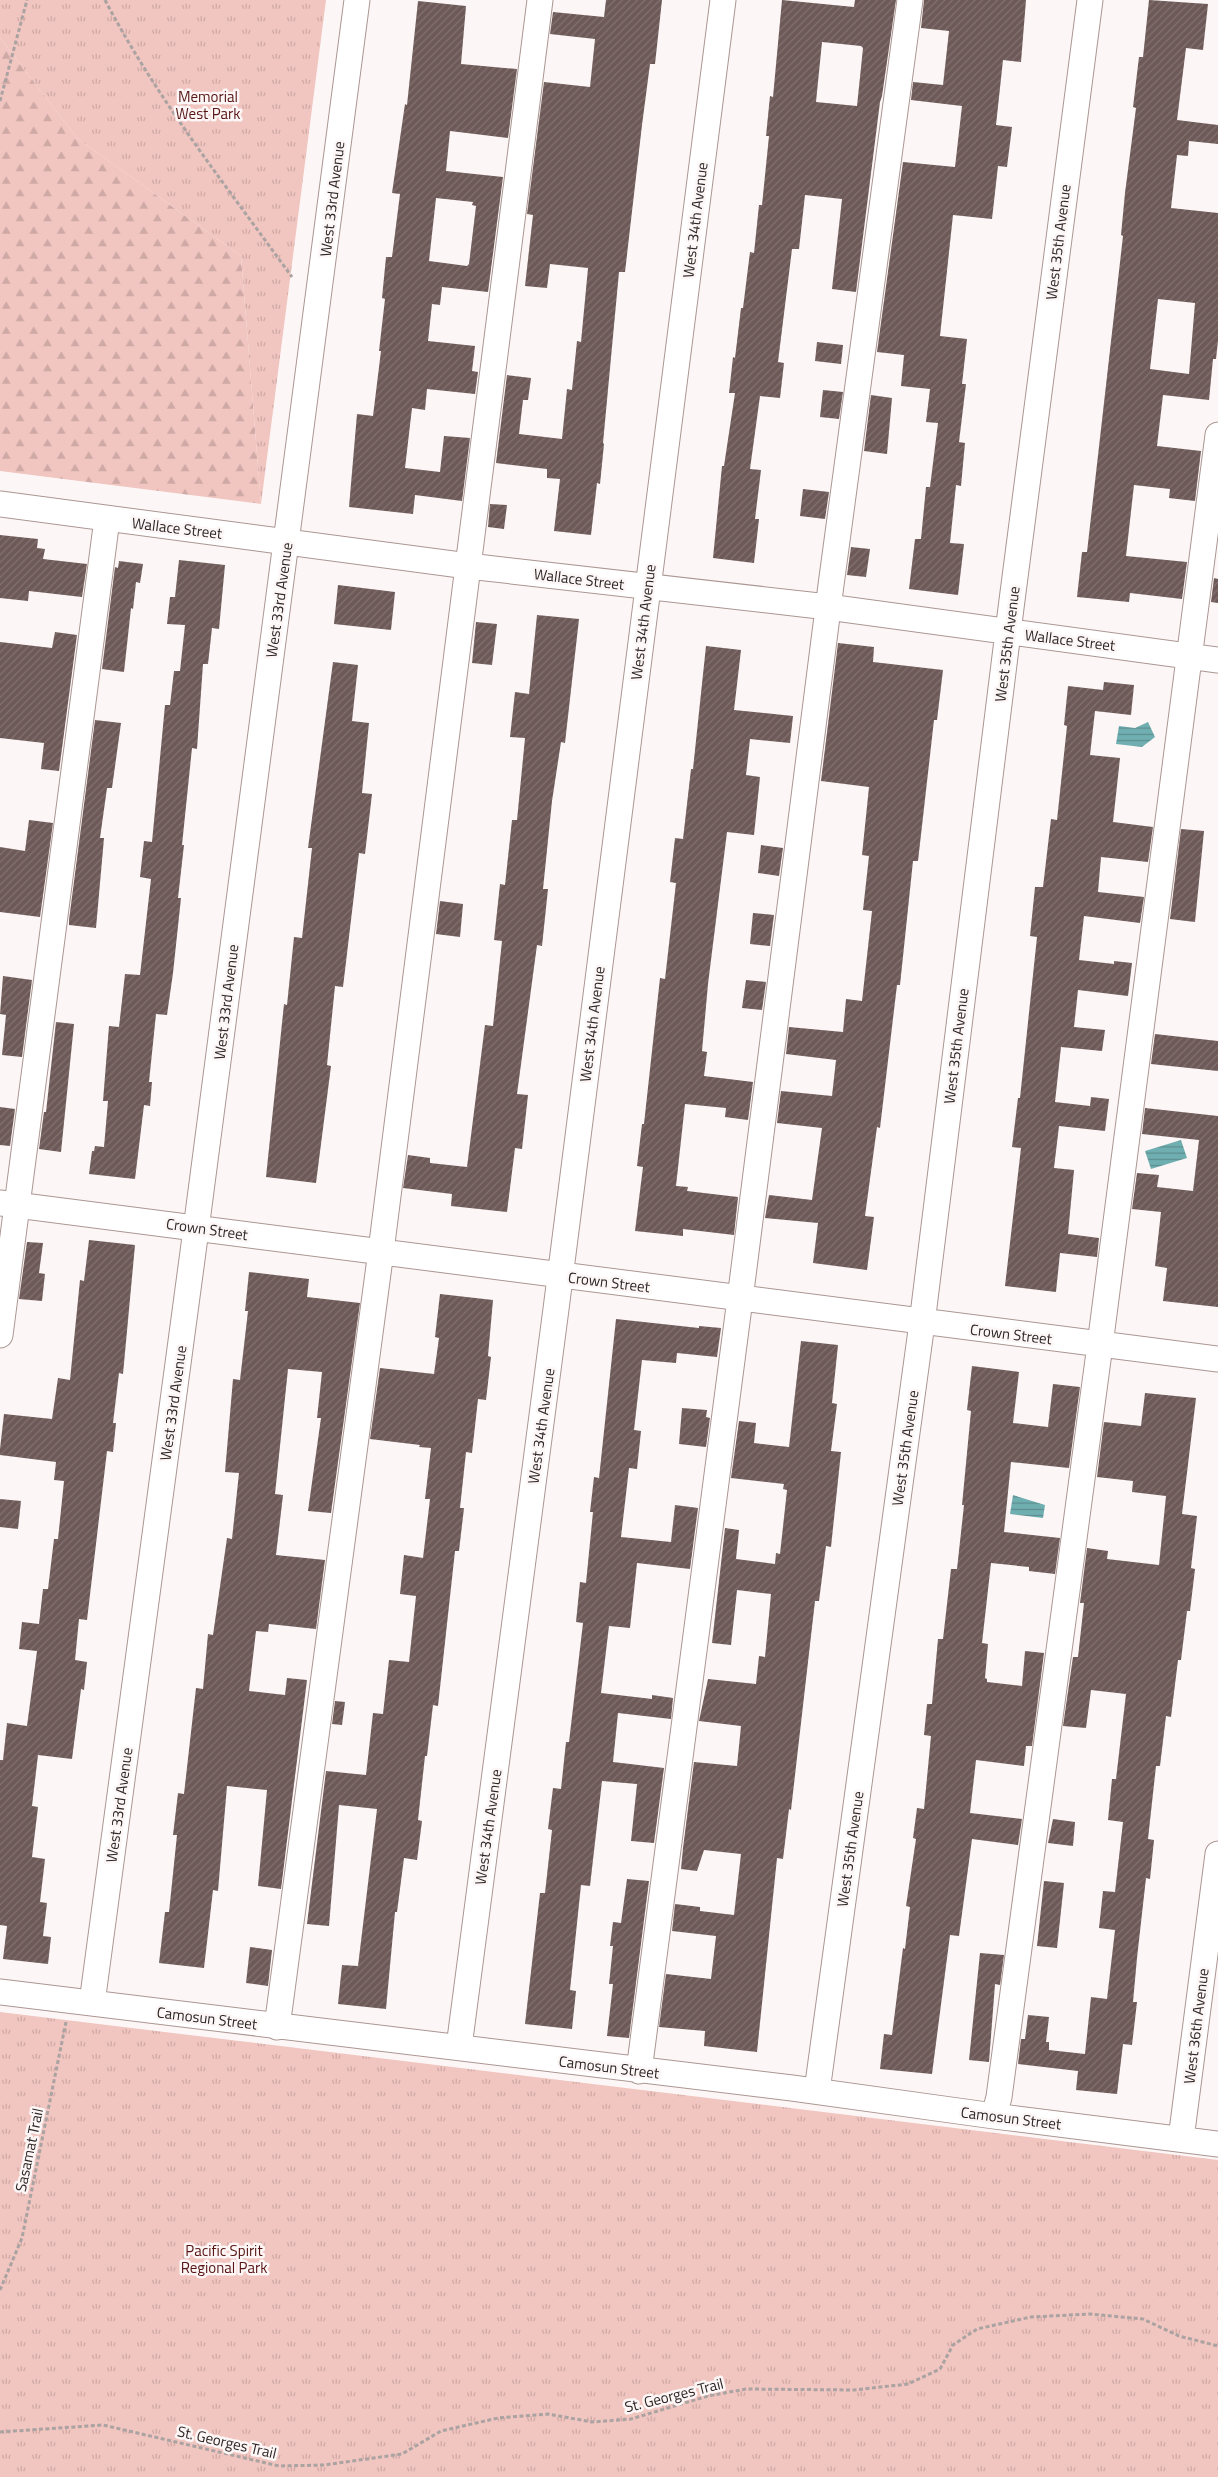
<svg xmlns="http://www.w3.org/2000/svg" width="1218" height="2477" viewBox="0 0 1218 2477" font-family="'Titillium Web',sans-serif">
  <style>
    .forest { fill: url(#forest-firs) }
    .park { fill: url(#park-tufts) }
    .water { fill: url(#water-rules) }
    .building { fill: url(#building-hatch); fill-rule: evenodd }
    .lines { fill: none; stroke-linecap: round; stroke-linejoin: round }
    .minor-casing { stroke: #ab9693; stroke-width: 27 }
    .path { stroke: #aaa3a2; stroke-width: 3; stroke-dasharray: 4 2.5; stroke-linecap: butt }
    .minor { stroke: #fff; stroke-width: 25 }
    .labels { text-anchor: middle; dominant-baseline: central; stroke-width: 5; stroke-linejoin: round; paint-order: stroke }
    .park-label { font-size: 15px; fill: #571615; stroke: #fcf7f6 }
    .street-label { font-size: 15px; fill: #2f2726; stroke: #fcf7f6 }
  </style>
  <defs>
    <pattern id="forest-firs" width="22" height="20" patternUnits="userSpaceOnUse" patternTransform="scale(1.25)"><rect width="22" height="20" fill="#f1c5c0"/><path d="M5 1l3.5 6h-7zM16 11l3.5 6h-7z" fill="#cfa9a5"/></pattern>
    <pattern id="park-tufts" width="24" height="20" patternUnits="userSpaceOnUse" patternTransform="scale(1.25)"><rect width="24" height="20" fill="#f1c5c0"/><path d="M3 7l-1-3M5 7V3M7 7l1-3M15 17l-1-3M17 17v-4M19 17l1-3" fill="none" stroke="#cfa9a5"/></pattern>
    <pattern id="water-rules" width="6" height="5" patternUnits="userSpaceOnUse" patternTransform="scale(1.25)"><rect width="6" height="5" fill="#70afb1"/><path d="M0 2.5h6" fill="none" stroke="#5c8e90"/></pattern>
    <pattern id="building-hatch" width="6" height="6" patternUnits="userSpaceOnUse" patternTransform="scale(1.25)"><rect width="6" height="6" fill="#6d5957"/><path d="M-1 1l2-2M0 6l6-6M5 7l2-2" fill="none" stroke="#827271"/></pattern>
  </defs>
  <rect width="100%" height="100%" fill="#fcf7f6"/>
  <path class="forest" d="M0 38 77 138 241 256 261 504 0 471Z"/>
  <path class="park" d="M0 0H326L261 504 241 256 77 138 0 38Z
    M0 2012 1218 2160V2477H0Z"/>
  <path class="water" d="M1148 722 1155 737 1142 747 1116 744 1119 726 1135 728Z
    M1181 1140 1187 1158 1151 1169 1145 1151Z
    M1013 1495 1045 1505 1043 1518 1010 1514Z"/>
  <path class="building" d="M606 0H662L655 64H650L642 125 625 272H619L603 443 604 444 600 484 597 483 591 535 554 531 560 479 547 478V469L496 463 507 375 531 378 528 400H523L519 434 562 439 567 389 572 390 577 341 581 342 588 268 550 264 547 288 525 286 533 215 527 214 544 82 590 87 595 39 550 34 553 12 604 17Z
    M782 0 854 7 855 0H896L882 96 880 102 856 292 832 289 842 199 805 195 799 249H792L778 362 784 363 780 398 760 396 750 469 761 470 755 519H759L754 563 713 558 722 466H724L735 393H729L733 357 735 358 741 308H743L750 252 754 253 759 205H762L769 136H766L770 96 773 97ZM822 42 861 46 863 48 857 106 816 102Z
    M924 0H1026L1021 62 1003 60 996 125 1012 127 1007 167 998 166 992 219 953 215 940 336 967 339 962 384H966L959 442 965 443 961 486 956 485 950 543 964 544 958 595 909 589 915 539H921L926 487H930L938 423 926 422 930 389 901 386 904 355 877 352 903 162 955 167 962 106 911 100 913 82 943 85 949 31 921 28Z
    M1149 0 1208 4 1203 50 1186 48 1177 120 1218 125V144L1189 141 1188 156 1177 155 1171 208 1218 213V341L1216 359H1213L1209 400 1163 395 1157 446 1201 451 1195 501 1169 498 1170 489 1134 485 1126 556 1187 562 1182 599 1130 593 1129 602 1077 597 1082 552H1087L1123 236 1121 235 1125 193 1136 108 1133 107 1139 57H1143ZM1158 299 1195 303 1189 374 1150 369Z
    M418 1 466 6 461 64 517 69 508 138 450 131 446 171 503 177 488 292 442 287 440 305 432 304 428 341 475 346 472 371 478 372 475 394 427 389 425 410 412 408 405 468 440 472 444 436 470 438 462 501 415 495 413 514 349 507 357 414 373 416 381 351H379L385 299 382 298 386 257H392L400 194 392 193 405 104 407 105ZM436 198 473 202 472 205 476 206 469 264 467 266 429 261Z
    M817 342 843 345 841 364 815 361Z
    M823 390 843 392 839 419 820 417Z
    M871 395 892 398 887 454 864 451Z
    M803 489 829 492 825 519 800 516Z
    M490 504 507 505 504 529 488 527Z
    M0 535 38 539 37 548 45 549 43 559 87 564 82 597 29 591 28 601 0 598Z
    M851 547 870 549 866 577 847 575Z
    M179 560 225 565 219 629 212 628 208 664H203L197 749 192 748 182 845H184L178 898H181L173 973 167 1015 156 1014 149 1082H152L150 1106 144 1105 135 1179 89 1174 92 1151H94L95 1146 104 1147 108 1101H103L109 1026 119 1027 125 974 140 975 151 879 140 877 144 841 152 842 165 705H170L174 671H180L185 625 167 624 170 597H175Z
    M119 561 143 564 140 583 136 582 133 609 131 608 124 672 102 669 115 567 118 568Z
    M1214 578 1218 579V603L1211 602Z
    M338 585 395 592 391 630 334 624Z
    M537 615 579 619 565 743 561 742 552 801 543 889H548L542 946 537 945 517 1094 528 1095 522 1149 515 1148 507 1212 451 1206 452 1194 403 1188 408 1155 430 1158V1163L467 1167 485 1025 493 1026 502 941 494 940 500 884 505 885 512 820H517L525 738 510 737 515 692 529 694Z
    M476 622 497 624 492 665 472 663Z
    M55 632 77 635 59 771 41 769 44 743 0 738V642L52 648Z
    M838 643 874 647 873 662 943 670 937 720H934L918 861H913L900 985H897L880 1128 877 1127 865 1216 874 1217 867 1270 813 1263 818 1223 765 1218 769 1195 812 1200 822 1128 777 1123 781 1091 832 1096 836 1060 786 1054 789 1027 843 1032 846 999 862 1001 872 911 863 910 869 856 862 855 869 787 821 781Z
    M706 646 741 650 734 710 793 716 790 743 750 739 746 775 760 777 754 835 727 832 708 984 702 1051 707 1052 704 1076 753 1082 748 1120 725 1117 726 1108 685 1104 676 1186 688 1187 687 1191 738 1197 734 1235 683 1229V1236L635 1231 643 1167 637 1166 642 1124H644L660 978 665 979 676 883 670 882 675 838 683 839 691 769H693Z
    M333 662 358 665 352 721 369 723 362 793 372 794 365 854 359 853 343 987 335 986 327 1065 331 1066 316 1183 266 1177 284 1004 287 1005 294 937 302 938 312 848H308Z
    M1104 682 1134 685 1131 715 1095 711 1090 755 1120 758 1113 822 1153 827 1148 862 1101 857 1098 892 1144 897 1140 923 1084 916 1079 960 1114 964V961L1132 963 1128 996 1078 990 1074 1027 1105 1030 1102 1051 1061 1047 1055 1102 1090 1106 1091 1097 1109 1099 1105 1131 1059 1126 1054 1168 1074 1170 1068 1234 1099 1238 1097 1257 1060 1253 1056 1292 1005 1286 1021 1148 1012 1147 1018 1098H1020L1037 937 1030 936 1035 887H1043L1051 819 1057 820 1067 726 1064 725 1068 686 1103 690Z
    M95 720 121 723 112 788H107L100 838H104L96 928 69 925V920Z
    M29 820 53 823 40 917 0 912V847L25 851Z
    M1181 829 1204 831 1195 922 1170 919Z
    M761 845 783 848 779 876 758 873Z
    M440 901 463 904 460 937 436 934Z
    M753 913 774 915 770 946 750 944Z
    M3 976 32 980 22 1057 2 1055 6 1015 0 1014Z
    M746 980 766 982 762 1010 742 1008Z
    M56 1022 74 1024 61 1152 39 1149 44 1112H46Z
    M1155 1034 1218 1041V1071L1151 1064Z
    M0 1107 15 1109 10 1146 0 1145Z
    M1145 1108 1218 1116V1307L1163 1301 1167 1268 1155 1266 1161 1212 1132 1209 1137 1173 1159 1175 1157 1187 1193 1191 1199 1140 1142 1134Z
    M89 1240 135 1245 123 1374 119 1373 113 1423H116L113 1452 107 1451 87 1620 79 1619 75 1660 87 1662 84 1690 81 1689 72 1759 38 1755 32 1806 38 1807 32 1857 45 1859 40 1902 47 1903 43 1936 51 1937 48 1964 3 1959 7 1926 0 1925V1760H3L7 1723 27 1726 37 1651 19 1649 22 1622 39 1624 43 1589H48L54 1539H58L64 1481 54 1480 56 1462 0 1455V1449L4 1414 52 1419 58 1378 70 1380 80 1280 84 1281Z
    M27 1242 43 1243 39 1273 45 1274 42 1301 19 1299Z
    M249 1272 309 1279 307 1297 360 1303 331 1513 308 1511 321 1418H317L322 1372 288 1369 275 1494 283 1495 276 1555 325 1560 316 1629 269 1624 268 1632 256 1631 249 1691 285 1695 287 1678 307 1680 281 1889 258 1886 267 1790 227 1786 218 1891 213 1890 204 1968 159 1963 165 1912H169L177 1835H173L178 1793 184 1794 196 1688 203 1689 208 1634 213 1635 227 1538 232 1539 239 1473 225 1472 233 1379 240 1380 248 1311H245Z
    M440 1294 493 1300 488 1356 491 1357 486 1400 478 1399 472 1453 466 1452 460 1508H464L459 1551H455L438 1706 433 1705 427 1756H425L418 1820 422 1821 417 1860 404 1858 397 1912H395L386 2009 338 2004 342 1965 358 1966 377 1809 339 1805 329 1926 307 1924 326 1771 366 1775 373 1713 383 1714 389 1660 409 1662 416 1596 400 1594 404 1555 423 1558 430 1499H425L431 1448 419 1447 420 1445 370 1439 380 1368 434 1374 439 1338 435 1337Z
    M616 1319 699 1328V1326L721 1328 717 1357 677 1353 676 1363 642 1360 634 1430 641 1431 637 1469 629 1468 621 1537 671 1542 675 1505 698 1508 690 1569 637 1563 630 1628 609 1626 601 1693 652 1699V1695L673 1698 671 1719 618 1713 613 1762 664 1768 654 1843 631 1841 637 1784 602 1781 590 1886 581 1885 570 1990 576 1991 572 2029 525 2024 540 1893H545L552 1830 548 1829 553 1788 561 1789 566 1742H569L583 1623 576 1622 580 1582 586 1583 593 1512H590L594 1477 599 1478Z
    M801 1341 838 1345 832 1403 837 1404 831 1451 841 1452 831 1547 826 1546 819 1601H815L791 1810 789 1809 783 1859 777 1858 757 2052 704 2046 705 2031 659 2027 666 1974 711 1979 716 1936 672 1931 675 1904 700 1907V1911L734 1915 741 1854 704 1850 697 1871 681 1869 683 1848 694 1762 737 1766 741 1726 699 1721 708 1679 756 1684 759 1656 765 1657 771 1594 737 1590 731 1645 712 1643 725 1528 739 1530 736 1559 775 1564 776 1553 780 1554 787 1490 783 1489 784 1484 731 1478 739 1421 756 1423 754 1443 789 1447Z
    M972 1366 1019 1372 1013 1423 1048 1427 1053 1384 1080 1387 1069 1468 1011 1462 1004 1532 1060 1538 1055 1574 1029 1571V1567L991 1563 982 1643 988 1644 985 1678 987 1679V1682L1022 1686 1025 1651 1044 1653 1032 1746H1026L1024 1766 976 1760 970 1813 1022 1819 1018 1845 972 1839 959 1936 950 1935 932 2074 880 2069 884 2034 892 2035 903 1948 905 1949 910 1907 906 1906 916 1839 913 1838 917 1808 924 1809 931 1736 924 1735 927 1704H932L938 1639H943L951 1569H957L964 1505H962L971 1411 967 1410Z
    M1145 1393 1196 1398 1182 1514 1197 1516 1191 1568 1195 1569 1190 1611H1187L1181 1660H1178L1171 1717 1166 1716 1160 1766H1156L1148 1839 1154 1840 1150 1879 1146 1878 1137 1958 1133 2002H1137L1132 2045 1123 2044 1117 2094 1076 2090 1078 2071 1018 2064 1021 2039H1025L1028 2015 1049 2017 1046 2042H1049V2050L1085 2054 1091 1997 1107 1999 1115 1930 1099 1928 1103 1891 1115 1892 1123 1822 1108 1820 1112 1779H1116L1126 1694 1091 1690 1086 1728 1063 1726 1073 1657H1078L1084 1603H1080L1087 1548 1108 1551 1107 1559 1159 1565 1166 1496 1132 1492 1133 1481 1097 1477 1104 1422 1141 1426Z
    M682 1408 707 1410 706 1417 710 1418 706 1447 679 1444Z
    M0 1499 21 1501 18 1529 0 1527Z
    M335 1701 345 1702 342 1725 332 1724Z
    M1053 1819 1075 1822 1073 1846 1048 1843Z
    M627 1879 649 1881 629 2038 607 2036 613 1984H609L613 1946H610L613 1922 621 1923Z
    M1044 1881 1064 1883 1057 1948 1037 1946Z
    M250 1947 272 1950 268 1986 246 1983Z
    M980 1953 1004 1955 1000 1985 995 1984 989 2062 969 2060Z"/>
  <g class="lines">
    <defs>
      <path id="minor" d="M0 504 468 566 828 607 1218 660
        M0 1203 1218 1359
        M0 1335 107 519
        M0 1992 792 2088 994 2116 1218 2144
        M92 2003 193 1252 357 0
        M277 2027 381 1251 540 0
        M459 2047 556 1309 723 0
        M639 2071 740 1299 831 585 910 0
        M817 2091 922 1323 1011 608 1090 0
        M994 2116 999 2097 1100 1345 1218 435
        M1181 2139 1218 1854"/>
    </defs>
    <use href="#minor" class="minor-casing"/>
    <path class="path" d="M105 0C157 99 227 187 292 277
      M0 101 27 0
      M0 2290 22 2238 66 2022
      M0 2432 103 2425 279 2466 324 2465 402 2454 441 2431 498 2418 548 2414 592 2422 631 2419 708 2396 746 2389 854 2390 908 2384 940 2369 953 2345 977 2329 1031 2317 1090 2314 1143 2319 1179 2336 1218 2346"/>
    <use href="#minor" class="minor"/>
  </g>
  <g class="labels">
    <g class="park-label">
      <text x="208" y="96">Memorial<tspan x="208" dy="17">West Park</tspan></text>
      <text x="224" y="2250">Pacific Spirit<tspan x="224" dy="17">Regional Park</tspan></text>
    </g>
    <g class="street-label">
      <text transform="translate(332 199) rotate(-83)">West 33rd Avenue</text>
      <text transform="translate(695 220) rotate(-83)">West 34th Avenue</text>
      <text transform="translate(1058 242) rotate(-83)">West 35th Avenue</text>
      <text transform="translate(177 528) rotate(7)">Wallace Street</text>
      <text transform="translate(579 579) rotate(7)">Wallace Street</text>
      <text transform="translate(279 600) rotate(-82)">West 33rd Avenue</text>
      <text transform="translate(643 622) rotate(-83)">West 34th Avenue</text>
      <text transform="translate(1070 640) rotate(7)">Wallace Street</text>
      <text transform="translate(1007 644) rotate(-83)">West 35th Avenue</text>
      <text transform="translate(226 1002) rotate(-83)">West 33rd Avenue</text>
      <text transform="translate(592 1024) rotate(-83)">West 34th Avenue</text>
      <text transform="translate(956 1046) rotate(-83)">West 35th Avenue</text>
      <text transform="translate(207 1229) rotate(8)">Crown Street</text>
      <text transform="translate(609 1282) rotate(7)">Crown Street</text>
      <text transform="translate(1011 1334) rotate(7)">Crown Street</text>
      <text transform="translate(173 1403) rotate(-82)">West 33rd Avenue</text>
      <text transform="translate(541 1426) rotate(-82)">West 34th Avenue</text>
      <text transform="translate(905 1448) rotate(-82)">West 35th Avenue</text>
      <text transform="translate(119 1805) rotate(-82)">West 33rd Avenue</text>
      <text transform="translate(488 1827) rotate(-82)">West 34th Avenue</text>
      <text transform="translate(850 1849) rotate(-82)">West 35th Avenue</text>
      <text transform="translate(207 2018) rotate(7)">Camosun Street</text>
      <text transform="translate(1196 2026) rotate(-83)">West 36th Avenue</text>
      <text transform="translate(609 2067) rotate(7)">Camosun Street</text>
      <text transform="translate(1011 2118) rotate(7)">Camosun Street</text>
      <text transform="translate(29 2150) rotate(-78)">Sasamat Trail</text>
      <text transform="translate(674 2395) rotate(-14)">St. Georges Trail</text>
      <text transform="translate(227 2442) rotate(13)">St. Georges Trail</text>
    </g>
  </g>
</svg>
